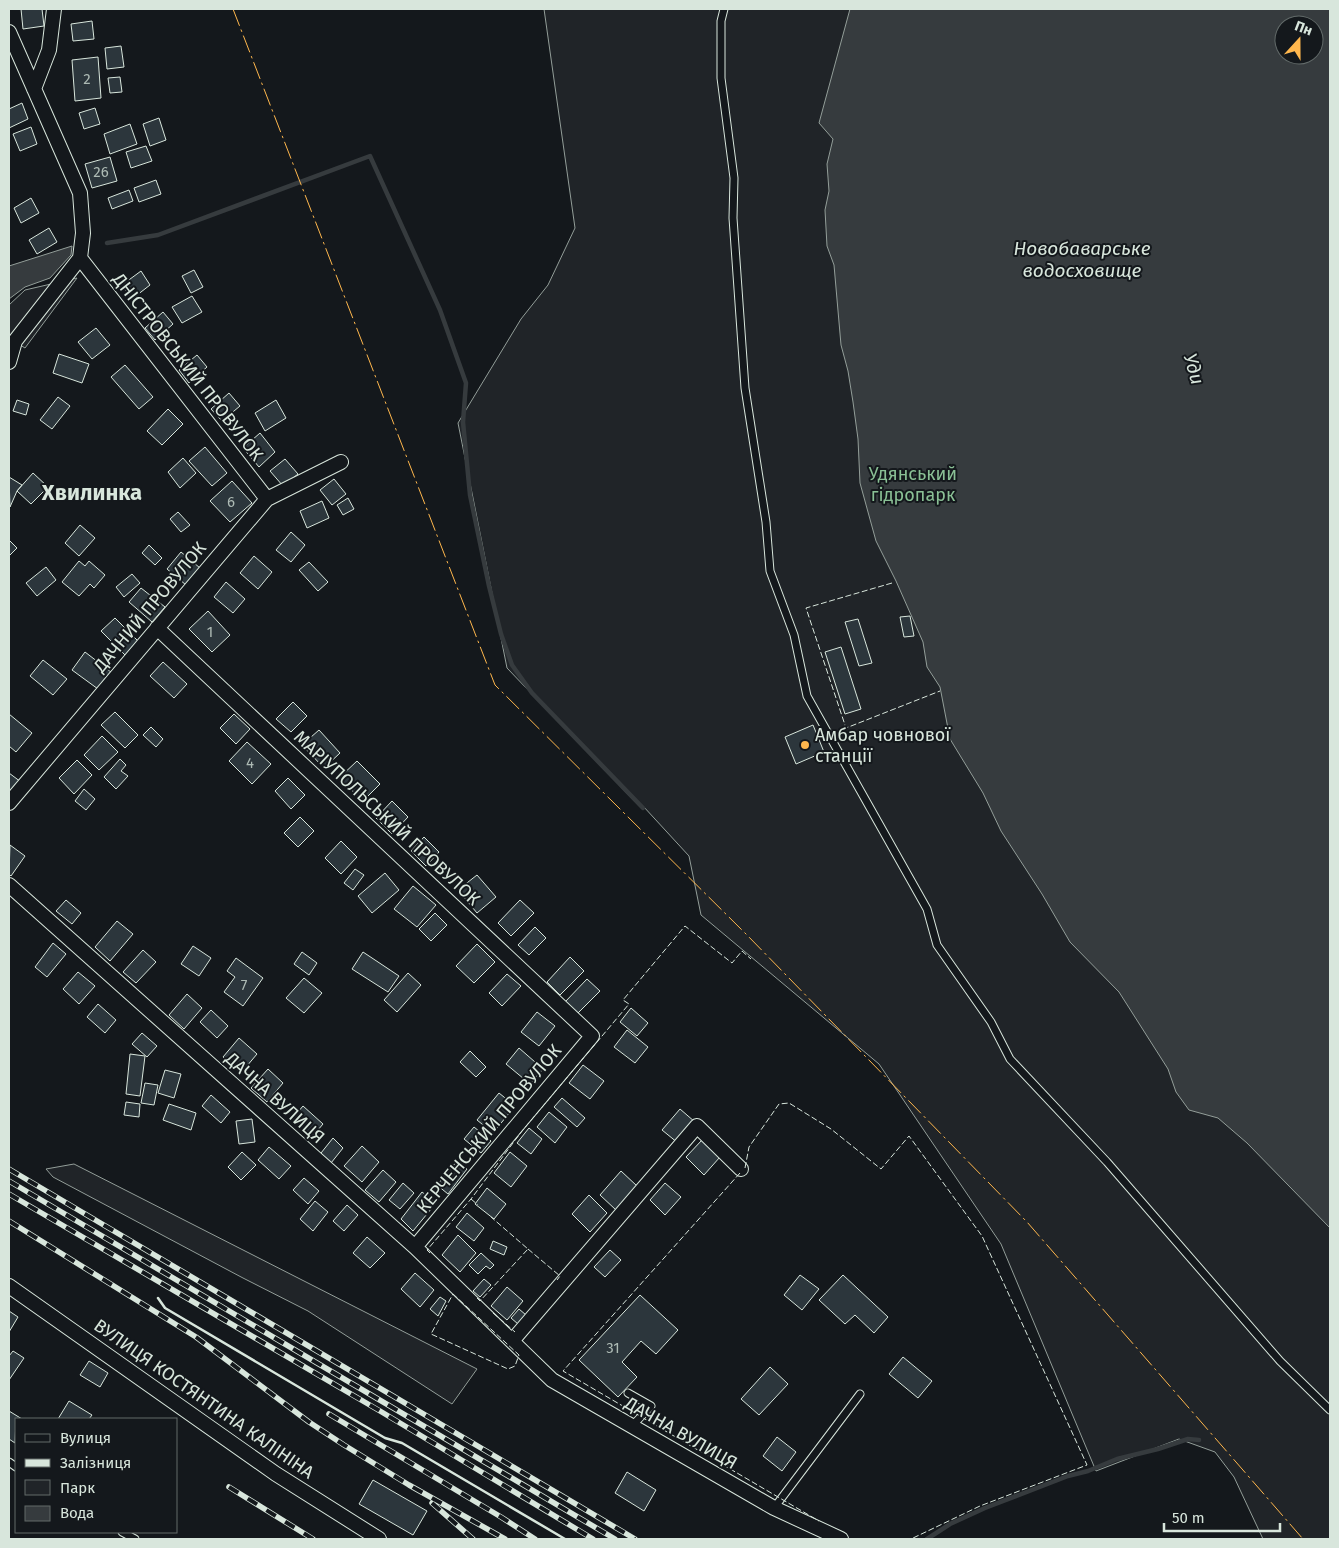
<svg xmlns="http://www.w3.org/2000/svg" width="1339" height="1548" viewBox="0 0 1339 1548" font-family="'Fira Sans',sans-serif">
  <style>
    .green { fill: #202428; stroke: #939e99; fill-rule: evenodd }
    .water { fill: #363b3e; stroke: #939e99; fill-rule: evenodd }
    .lines { fill: none; stroke-linecap: round; stroke-linejoin: round }
    .stream { stroke: #363b3e; stroke-width: 4.5 }
    .building { fill: #2c363c; stroke: #d8e6dc }
    .service-casing { stroke: #d8e6dc; stroke-width: 9 }
    .minor-casing { stroke: #d8e6dc; stroke-width: 16 }
    .service { stroke: #14181c; stroke-width: 7 }
    .minor { stroke: #14181c; stroke-width: 14 }
    .rail-casing { stroke: #d8e6dc; stroke-width: 5.5 }
    .rail { stroke: #14181c; stroke-width: 4; stroke-dasharray: 11; stroke-linecap: butt }
    .fence { stroke: #d8e6dc; stroke-width: 1; stroke-dasharray: 6 2.5; stroke-linecap: butt }
    .wall { stroke: #d8e6dc; stroke-width: 2.5 }
    .power { stroke: #ffb74d; stroke-width: 1; stroke-dasharray: 18 4 2.5 4; stroke-linecap: butt }
    .poi-dot { fill: #ffb74d; stroke: #14181c; stroke-width: 2 }
    .labels { text-anchor: middle; dominant-baseline: central; stroke-width: 4; stroke-linejoin: round; paint-order: stroke }
    .number-label { font-size: 15px; fill: #adbab4 }
    .street-label { font-size: 18px; fill: #d8e6dc; stroke: #14181c }
    .park-label { font-size: 18px; fill: #8ac095; stroke: #14181c }
    .poi-label { font-size: 18px; fill: #d8e6dc; stroke: #14181c; text-anchor: start }
    .water-label { font-size: 19px; font-style: italic; fill: #d8e6dc; stroke: #14181c }
    .district-label { font-size: 22px; font-weight: bold; fill: #d8e6dc; stroke: #14181c }
  </style>
  <rect width="100%" height="100%" fill="#14181c"/>
  <path class="green" d="M544 9H1330V1539H1263L1234 1477 1215 1452 1179 1439 1096 1471 1001 1244 879 1064 701 915 689 856 643 806 641 808 507 668 458 423 521 319 548 285 575 228ZM1284 25H1314V55H1284Z
    M77 278 25 348 9 338V305L25 290Z
    M74 1164 477 1369 452 1404 308 1311 243 1278 53 1177 46 1169Z"/>
  <path class="water" d="M850 9H1330V1228L1247 1143 1218 1118 1189 1110 1176 1092 1168 1069 1119 992 1070 942 1042 894 1001 831 983 793 950 739 940 687 927 667 923 642 896 581 876 541 860 483 858 439 853 402 848 371 841 345 834 265 827 246 825 210 829 191 827 164 833 139 819 123ZM1284 25H1314V55H1284Z
    M72 246 71 255 50 278 25 287 9 299V266Z"/>
  <g class="lines">
    <path class="stream" d="M107 243 158 235 370 156 440 310 466 383 463 422 470 495 489 586 501 634 512 665 532 693 643 808
      M927 1539 950 1524 985 1508 1068 1476 1088 1471 1117 1459 1158 1449 1188 1439 1199 1440"/>
  </g>
  <path class="building" d="M21 9H42L44 26 23 29Z
    M92 21 94 39 73 41 71 24Z
    M121 46 124 67 107 69 105 48Z
    M98 57 101 98 75 101 72 60Z
    M120 77 122 92 110 93 108 78Z
    M22 103 28 119 9 128V109Z
    M95 108 100 124 84 129 79 113Z
    M159 118 166 140 150 146 143 124Z
    M130 124 137 144 110 154 104 134Z
    M31 127 37 144 20 151 13 134Z
    M146 146 152 161 131 168 126 152Z
    M110 157 117 181 92 188 85 164Z
    M156 180 161 194 139 202 134 188Z
    M129 190 133 201 112 209 108 198Z
    M31 198 39 213 21 223 14 208Z
    M49 228 57 242 37 254 29 240Z
    M194 270 203 287 191 293 182 276Z
    M141 271 150 285 132 299 122 285Z
    M192 296 202 312 182 323 172 307Z
    M163 312 173 324 155 340 145 328Z
    M96 328 110 345 92 359 78 342Z
    M59 354 89 364 82 383 53 373Z
    M197 355 207 367 189 383 179 370Z
    M125 365 153 397 139 409 111 377Z
    M229 393 240 406 222 421 211 409Z
    M58 397 70 406 52 429 40 420Z
    M17 400 29 404 26 415 13 411Z
    M276 400 286 418 265 431 255 413Z
    M168 409 183 424 162 445 147 431Z
    M260 433 275 452 259 467 243 448Z
    M205 447 227 473 212 486 189 461Z
    M183 458 196 473 180 488 168 472Z
    M285 459 298 474 283 486 270 471Z
    M33 473 48 487 31 504 17 491Z
    M9 477 22 485 17 491 10 507Z
    M334 479 346 494 332 505 320 490Z
    M232 481 252 503 230 522 210 501Z
    M348 498 354 509 343 515 337 505Z
    M322 501 329 518 307 528 300 511Z
    M178 512 190 525 181 532 170 519Z
    M80 525 95 538 79 556 65 543Z
    M291 532 305 545 291 562 276 550Z
    M9 540 17 548 9 556Z
    M149 545 162 558 155 565 142 553Z
    M181 552 200 568 186 585 167 569Z
    M254 556 272 572 258 589 240 573Z
    M79 561 85 566 89 561 105 575 94 588 90 584 79 596 62 582Z
    M309 562 328 582 318 591 299 570Z
    M46 567 56 580 37 596 26 583Z
    M132 574 140 583 124 597 116 587Z
    M226 582 245 599 233 613 214 597Z
    M141 588 165 607 152 622 129 602Z
    M208 611 230 635 212 652 189 629Z
    M910 616 914 636 904 637 900 617Z
    M115 618 139 642 125 655 101 631Z
    M858 619 872 663 859 666 845 622Z
    M841 647 861 709 845 714 825 652Z
    M85 652 111 672 98 689 72 670Z
    M43 660 67 679 53 695 30 676Z
    M163 662 187 684 174 698 150 676Z
    M293 702 307 716 291 732 276 719Z
    M115 712 138 735 125 748 101 725Z
    M9 714 32 733 16 752 9 746Z
    M234 714 250 729 236 744 220 728Z
    M813 725 824 752 796 764 785 737Z
    M151 727 163 739 156 747 143 735Z
    M319 730 340 753 324 768 302 745Z
    M102 736 118 752 99 770 84 755Z
    M247 742 271 764 252 784 229 761Z
    M120 759 126 765 121 771 128 776 116 789 104 777Z
    M77 760 92 775 74 794 59 778Z
    M357 761 380 784 363 801 339 778Z
    M9 773 21 782 9 800Z
    M288 778 305 795 291 809 275 791Z
    M84 789 95 799 86 810 75 801Z
    M392 801 408 817 392 834 376 818Z
    M300 817 314 831 298 847 284 833Z
    M424 837 439 852 426 866 411 851Z
    M341 841 357 857 341 874 325 858Z
    M10 845 25 856 11 876 9 874Z
    M355 869 364 875 353 890 344 883Z
    M385 873 399 890 372 913 358 896Z
    M477 875 496 897 477 913 458 890Z
    M413 886 436 905 417 927 394 909Z
    M66 900 81 913 72 924 56 911Z
    M520 900 534 913 511 936 498 923Z
    M435 913 447 925 431 941 419 929Z
    M117 921 133 934 110 961 95 947Z
    M535 927 546 938 529 955 518 945Z
    M53 943 66 954 47 977 35 967Z
    M477 944 495 962 474 983 456 966Z
    M193 946 211 958 199 976 181 964Z
    M143 950 156 962 136 983 123 972Z
    M302 952 317 963 309 975 294 964Z
    M363 952 399 976 388 992 352 969Z
    M570 957 584 971 560 995 547 982Z
    M236 958 263 978 243 1006 224 992 235 977 227 971Z
    M78 972 95 986 79 1004 63 989Z
    M408 973 421 985 397 1012 384 1000Z
    M507 974 521 986 502 1006 489 993Z
    M304 978 322 993 304 1013 286 998Z
    M587 979 600 991 577 1014 565 1002Z
    M187 994 202 1008 184 1029 169 1015Z
    M98 1004 116 1020 105 1033 87 1017Z
    M631 1008 648 1023 637 1036 620 1022Z
    M211 1010 228 1026 217 1038 200 1022Z
    M537 1012 555 1026 539 1046 521 1032Z
    M627 1030 648 1047 635 1063 614 1047Z
    M142 1033 157 1046 147 1057 132 1044Z
    M239 1038 257 1054 241 1073 223 1057Z
    M519 1048 543 1069 530 1084 506 1064Z
    M470 1051 486 1067 476 1077 460 1062Z
    M130 1054 145 1056 140 1096 126 1094Z
    M583 1065 604 1081 590 1099 569 1083Z
    M268 1069 283 1083 267 1102 251 1088Z
    M165 1070 181 1074 174 1098 158 1093Z
    M145 1083 158 1085 154 1105 141 1103Z
    M499 1093 515 1106 493 1133 477 1120Z
    M211 1095 230 1112 221 1123 202 1106Z
    M562 1098 585 1118 577 1127 554 1107Z
    M126 1102 140 1104 139 1117 124 1115Z
    M169 1104 196 1113 191 1130 163 1120Z
    M303 1106 323 1124 312 1137 292 1119Z
    M680 1109 695 1122 678 1143 662 1130Z
    M549 1112 567 1127 555 1143 537 1127Z
    M252 1119 255 1142 239 1144 236 1121Z
    M474 1127 491 1141 481 1153 464 1139Z
    M529 1128 542 1139 531 1154 517 1143Z
    M333 1138 343 1148 331 1163 321 1153Z
    M702 1140 720 1157 704 1175 686 1157Z
    M362 1146 379 1162 362 1182 344 1166Z
    M269 1147 291 1166 279 1179 258 1160Z
    M242 1152 256 1165 241 1180 228 1167Z
    M510 1152 527 1166 511 1187 494 1173Z
    M457 1161 467 1169 448 1194 437 1185Z
    M383 1170 396 1182 379 1202 365 1190Z
    M621 1171 637 1186 616 1210 600 1195Z
    M304 1178 319 1191 308 1204 293 1190Z
    M403 1183 414 1193 400 1209 389 1200Z
    M665 1183 681 1197 665 1215 650 1200Z
    M487 1188 506 1204 494 1219 475 1204Z
    M422 1192 436 1203 413 1231 401 1219Z
    M589 1195 607 1213 590 1232 572 1214Z
    M315 1201 328 1212 313 1231 300 1219Z
    M347 1205 358 1215 344 1231 333 1221Z
    M467 1213 484 1228 474 1241 456 1227Z
    M458 1235 476 1253 460 1272 442 1255Z
    M367 1237 385 1253 370 1268 353 1253Z
    M493 1241 507 1247 504 1255 490 1249Z
    M610 1250 621 1260 605 1277 594 1267Z
    M481 1253 494 1265 490 1269 486 1266 478 1274 469 1265Z
    M415 1273 434 1290 420 1307 401 1289Z
    M800 1275 819 1289 802 1310 784 1295Z
    M843 1275 888 1317 874 1333 855 1315 845 1324 819 1300Z
    M484 1279 491 1285 480 1297 473 1291Z
    M507 1287 523 1301 507 1320 491 1306Z
    M640 1295 678 1330 656 1354 641 1341 622 1362 637 1377 618 1397 579 1360Z
    M440 1297 446 1301 438 1316 430 1309Z
    M519 1309 526 1315 518 1324 511 1318Z
    M9 1311 18 1317 9 1332Z
    M13 1351 24 1358 9 1380V1356Z
    M903 1357 932 1381 918 1398 889 1374Z
    M89 1361 108 1373 100 1387 80 1375Z
    M770 1367 788 1384 759 1415 741 1399Z
    M69 1401 92 1415 89 1419H58Z
    M9 1411 22 1419H16L15 1443 9 1439Z
    M777 1437 796 1452 782 1471 763 1456Z
    M627 1472 656 1490 644 1511 615 1493Z
    M373 1480 427 1511 413 1535 359 1504Z"/>
  <g class="lines">
    <defs>
      <path id="service" d="M724 9 721 21V78L734 178 733 218 745 388 766 522 770 571 794 635 807 696 927 909 937 945 991 1022 1010 1059 1107 1162 1280 1361 1330 1410
        M628 1393 651 1406 632 1426
        M9 1462 16 1467
        M774 1508 860 1394
        M122 1532 135 1539"/>
      <path id="minor" d="M9 32 80 193 83 233 80 258 15 341 9 362
        M34 89 49 50 54 9
        M80 258 267 499
        M157 628 592 1036 415 1247
        M9 803 267 499 341 462
        M9 885 415 1247 552 1380 774 1508 841 1539
        M9 1286 276 1474 379 1539
        M512 1341 697 1126 741 1169"/>
    </defs>
    <use href="#service" class="service-casing"/>
    <use href="#minor" class="minor-casing"/>
    <use href="#service" class="service"/>
    <use href="#minor" class="minor"/>
    <defs>
      <path id="rail" d="M9 1169 635 1539
        M9 1181 615 1539
        M9 1194 380 1411 593 1539
        M9 1221 196 1337 309 1422 344 1445 409 1485 505 1539
        M329 1414 501 1517 535 1539
        M229 1487 313 1539
        M432 1503 473 1539"/>
    </defs>
    <use href="#rail" class="rail-casing"/>
    <use href="#rail" class="rail"/>
    <path class="fence" d="M892 583 806 608 846 728 940 691
      M745 1168 749 1147 779 1104 789 1103 831 1129 881 1169 909 1136 982 1236 1087 1465 980 1506 911 1539
      M740 1173 563 1371 819 1521
      M471 1199 478 1205
      M528 1249 560 1276 557 1280
      M430 1253 427 1250 471 1199 522 1131 629 1004 623 1000 685 926 732 963 742 951 751 959
      M453 1294 519 1355 515 1366 508 1369 431 1334Z
      M477 1298 480 1301 528 1249 491 1217
      M493 1313 515 1332"/>
    <path class="wall" d="M158 1298 165 1308 385 1438 402 1443 565 1539"/>
    <path class="power" d="M233 9 495 685 746 934 1027 1222 1303 1539"/>
  </g>
  <circle class="poi-dot" cx="805" cy="745" r="5"/>
  <g class="labels">
    <g class="number-label">
      <text x="87" y="79">2</text>
      <text x="101" y="172">26</text>
      <text x="231" y="502">6</text>
      <text x="210" y="632">1</text>
      <text x="250" y="763">4</text>
      <text x="244" y="985">7</text>
      <text x="613" y="1348">31</text>
    </g>
    <g class="street-label">
      <text transform="translate(188 367) rotate(52)">ДНІСТРОВСЬКИЙ ПРОВУЛОК</text>
      <text transform="translate(150 607) rotate(-50)">ДАЧНИЙ ПРОВУЛОК</text>
      <text transform="translate(387 818) rotate(43)">МАРІУПОЛЬСЬКИЙ ПРОВУЛОК</text>
      <text transform="translate(275 1098) rotate(42)">ДАЧНА ВУЛИЦЯ</text>
      <text transform="translate(489 1129) rotate(-50)">КЕРЧЕНСЬКИЙ ПРОВУЛОК</text>
      <text transform="translate(204 1399) rotate(35)">ВУЛИЦЯ КОСТЯНТИНА КАЛІНІНА</text>
      <text transform="translate(681 1433) rotate(30)">ДАЧНА ВУЛИЦЯ</text>
    </g>
    <g class="park-label">
      <text x="913" y="474">Удянський<tspan x="913" dy="21">гідропарк</tspan></text>
    </g>
    <g class="poi-label">
      <text x="815" y="735">Амбар човнової<tspan x="815" dy="21">станції</tspan></text>
    </g>
    <g class="water-label">
      <text x="1082" y="248">Новобаварське<tspan x="1082" dy="22">водосховище</tspan></text>
      <text transform="translate(1194 369) rotate(74)">Уди</text>
    </g>
    <g class="district-label">
      <text x="92" y="492">Хвилинка</text>
    </g>
  </g>
  <rect width="1339" height="1548" fill="none" stroke="#d8e6dc" stroke-width="20"/>
  <rect x="15" y="1418" width="162" height="115" fill="#14181c" stroke="#626a69"/>
  <rect x="25" y="1434" width="25" height="8" fill="#14181c" stroke="#626a69"/>
  <text x="60" y="1443" font-size="15" fill="#d8e6dc">Вулиця</text>
  <rect x="25" y="1459" width="25" height="8" fill="#d8e6dc" stroke="#626a69"/>
  <text x="60" y="1468" font-size="15" fill="#d8e6dc">Залізниця</text>
  <rect x="25" y="1480" width="25" height="15" fill="#202428" stroke="#626a69"/>
  <text x="60" y="1493" font-size="15" fill="#d8e6dc">Парк</text>
  <rect x="25" y="1506" width="25" height="15" fill="#363b3e" stroke="#626a69"/>
  <text x="60" y="1518" font-size="15" fill="#d8e6dc">Вода</text>
  <g transform="translate(1299 40) rotate(21)"><circle r="24" fill="#14181c" stroke="#626a69"/>
  <path d="M0-4L9 19L0 12L-9 19Z" fill="#ffb74d"/>
  <text y="-8" font-size="14" font-weight="bold" text-anchor="middle" fill="#d8e6dc">Пн</text>
  </g>
  <path d="M1164 1523v8h116v-8" fill="none" stroke="#d8e6dc" stroke-width="2.5"/>
  <text x="1172" y="1523" font-size="15" fill="#d8e6dc" stroke="#14181c" stroke-width="4" paint-order="stroke">50 m</text>
</svg>
